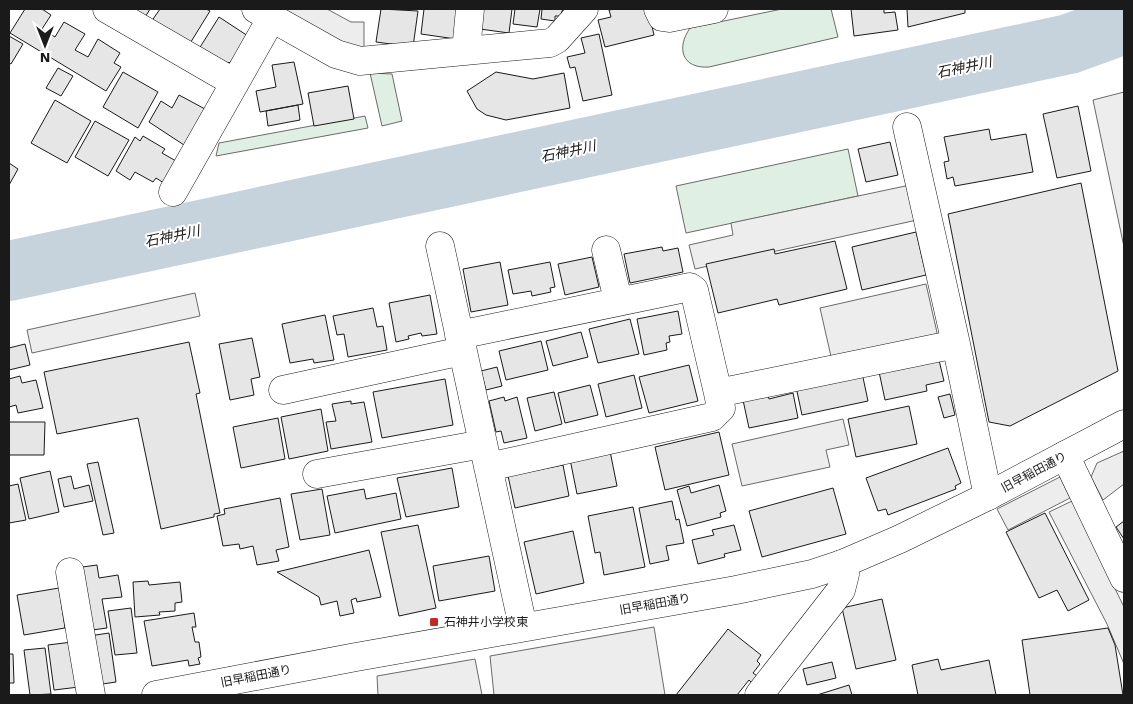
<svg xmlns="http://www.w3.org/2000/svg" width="1133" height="704" viewBox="0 0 1133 704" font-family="'Work Sans','Noto Sans JP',sans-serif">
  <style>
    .green { fill: #e0efe3; stroke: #6a6a6a }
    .parking { fill: #ededed; stroke: #6a6a6a }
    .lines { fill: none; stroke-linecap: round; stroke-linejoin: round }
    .river { stroke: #c6d2dc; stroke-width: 60 }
    .building { fill: #e6e6e6; stroke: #1a1a1a }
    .minor-casing { stroke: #1a1a1a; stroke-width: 29 }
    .major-casing { stroke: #1a1a1a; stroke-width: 29 }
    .minor { stroke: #fff; stroke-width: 28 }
    .major { stroke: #fff; stroke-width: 28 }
    .poi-dot { fill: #c62828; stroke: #fff; stroke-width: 2 }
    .labels { text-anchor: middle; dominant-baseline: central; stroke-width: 4; stroke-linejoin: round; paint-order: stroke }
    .street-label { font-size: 12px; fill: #1a1a1a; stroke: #fff }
    .poi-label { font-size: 12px; fill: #1a1a1a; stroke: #fff; text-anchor: start }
    .water-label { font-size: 14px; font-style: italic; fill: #1a1a1a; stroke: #fff }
  </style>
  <rect width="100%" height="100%" fill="#fff"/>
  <path class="green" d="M782 9H831L838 37 709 67C682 69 676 48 690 28Z
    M370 73 392 74 402 121 382 126Z
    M365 116 368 128 216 156 219 143Z
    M848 149 858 196 686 233 676 186Z"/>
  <path class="parking" d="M273 9H327L351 22H364V49H344Z
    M1124 92V247L1093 100Z
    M910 185 917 220 695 269 689 245 733 235 731 223Z
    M926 284 938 337 832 361 820 308Z
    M195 293 200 316 32 353 27 330Z
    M843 419 849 445 826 450 830 467 742 486 732 444Z
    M1124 451V484L1103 500 1091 477 1097 463Z
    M1060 477 1070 498 1008 530 997 509Z
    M1072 501 1124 607V664L1107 624 1049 512Z
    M654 627 665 695H494L490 656Z
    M475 659 482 695H378L377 676Z"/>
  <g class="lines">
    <path class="river" d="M9 271 1069 44 1124 24"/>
  </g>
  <path class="building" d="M25 9H42L51 15 42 29 55 37 64 22 85 34 75 50 88 57 98 39 120 53 114 63 121 67 106 91 10 33Z
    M127 9H150L144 19Z
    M160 9H206L210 11 189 45 151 22Z
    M381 9 418 11 413 47 376 42Z
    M424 9H460L456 39 421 34Z
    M483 9H512L509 33 480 29Z
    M515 9H540L537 27 513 24Z
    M542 9H563L560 16H555V21L541 19Z
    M615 9H648L654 35 605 47 598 20 611 17 609 10Z
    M851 9H884V13L895 12 898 30 854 36Z
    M907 9H965V13L908 27Z
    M219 17 248 36 232 62 217 65 197 52Z
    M599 34 612 95 583 101 575 67 570 68 567 57 585 53 581 38Z
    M9 36 23 44 11 64 9 63Z
    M294 62 303 104 260 112 256 91 276 87 272 65Z
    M58 68 73 76 61 96 46 88Z
    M123 72 158 92 138 128 103 107Z
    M496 72 533 79 564 73 570 108 506 120 486 115 477 109 467 91Z
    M348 86 354 119 314 126 308 93Z
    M179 95 205 109 184 145 149 122 161 101 172 108Z
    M55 100 91 121 67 163 31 143Z
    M298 105 300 120 268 126 266 111Z
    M1078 106 1091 171 1057 178 1043 114Z
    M95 121 129 140 108 176 75 157Z
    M989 129 991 140 1026 134 1033 172 955 186 953 177 947 179 944 162 949 161 944 137Z
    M143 136 165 149 162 153 176 161 164 183 156 178 153 182 135 172 130 180 116 171 135 137 140 141Z
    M890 142 898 175 866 182 858 149Z
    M9 163 18 169 9 185Z
    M1081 183 1118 371 1010 426 989 422 948 214Z
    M916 232 926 275 862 290 852 247Z
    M835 241 847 289 779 305 777 299 718 313 706 264 774 249 775 254Z
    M662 247 663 251 678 248 683 272 630 283 624 254Z
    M592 257 599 287 565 295 558 264Z
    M500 262 508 305 471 312 463 269Z
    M550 262 555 287 550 288 551 292 532 296 531 291 513 294 508 270Z
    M430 295 437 334 422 336 421 333 408 336 409 339 396 342 389 303Z
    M373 308 377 327 383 326 387 350 348 357 344 334 337 335 333 316Z
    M678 311 682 334 669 336 670 342 666 343 667 350 644 355 637 319Z
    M325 315 334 360 314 363 313 359 290 363 282 324Z
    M630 319 639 354 598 363 589 329Z
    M581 332 588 357 553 366 546 341Z
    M252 338 260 377 251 379 254 395 230 400 219 344Z
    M541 341 548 370 506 380 499 351Z
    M189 342 200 393 196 394 220 513 214 514V517L161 529 138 418 57 434 44 372Z
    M25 344 30 365 9 370V348Z
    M938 356 944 381 926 385 927 391 885 400 878 367Z
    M689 365 698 401 649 413 639 377Z
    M497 367 502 386 486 390 481 371Z
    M861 368 868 401 802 415 795 382Z
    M634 375 642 408 606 417 598 384Z
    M20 376 22 383 36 380 43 408 18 413 16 405 9 407V379Z
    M445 379 453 425 382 438 373 392Z
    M590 385 598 415 565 423 558 393Z
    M554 392 562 424 535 431 527 398Z
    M793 393 798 418 749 428 743 400 768 395 769 399Z
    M950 394 955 415 944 418 938 397Z
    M504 397 505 401 517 397 527 438 504 443 501 431 496 432 489 401Z
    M351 401V404L364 402 372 442 331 449 326 422 336 421 332 404Z
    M909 406 917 444 856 457 848 419Z
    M321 409 328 451 289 459 281 417Z
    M278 418 285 459 241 468 233 427Z
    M9 422H45L44 455H9Z
    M719 432 729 475 665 490 655 447Z
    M948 448 961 483 955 486 956 489 888 515 886 509 878 511 866 478Z
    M610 451 617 486 577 494 570 459Z
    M98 462 114 533 103 535 87 464Z
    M563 465 569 496 515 508 508 476Z
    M452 468 459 507 406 517 397 478Z
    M50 471 59 512 29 519 20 478Z
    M71 476 74 489 89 485 93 501 64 507 58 479Z
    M18 484 26 520 9 523V486Z
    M719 485 726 511 720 513 721 517 687 526 677 490 689 486 691 493Z
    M833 488 846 534 762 557 749 511Z
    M322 489 330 535 300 540 291 494Z
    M364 489 366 499 396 493 401 519 335 533 327 496Z
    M280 498 289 547 276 550 279 561 257 565 253 546 240 549 239 544 223 546 217 516 225 514 224 509Z
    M672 501 676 520 679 519 684 543 666 546 669 560 650 564 639 508Z
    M633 507 645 567 604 575 600 552 595 553 588 516Z
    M1045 513 1089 600 1068 611 1057 590 1039 598 1006 532Z
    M1124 521V539L1116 527Z
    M418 525 436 608 399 616 381 532Z
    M734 525 741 550 724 554 725 557 698 564 692 540 714 535 712 530Z
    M573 531 584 583 536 594 524 542Z
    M369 550 381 597 357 602 356 598 351 600 354 613 340 616 337 601 321 605 319 597 277 572Z
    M489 556 495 591 439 601 433 566Z
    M97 565 99 578 118 575 122 597 102 599 107 628 85 631 75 568Z
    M148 581 149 585 180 582 182 602 175 603V611L159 612 160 615 135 617 133 582Z
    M59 588 65 628 24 635 17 595Z
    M882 599 896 660 856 669 842 608Z
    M131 608 137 653 115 655 108 611Z
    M194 613 196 627H192L195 642H199L201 657 198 658 200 664 189 666 188 660 152 666 144 621Z
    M1108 628 1115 645 1123 695H1030L1022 640Z
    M728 629 761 655 757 661 760 664 753 673 757 676 752 683 749 680 737 695H676Z
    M109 633 116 682 96 685 89 636Z
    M72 642 79 687 54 690 48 645Z
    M45 648 51 694 30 695 24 650Z
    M9 654H13L14 683H9Z
    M938 659 941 670 989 660 996 695H918L912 665Z
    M832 662 836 678 807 685 803 669Z
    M849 685 852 695H817Z"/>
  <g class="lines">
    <defs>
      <path id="minor" d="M107 9 235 83
        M256 9 336 54 360 61 550 43 557 39 584 9
        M658 9 662 17 669 18 714 9
        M466 51 470 9
        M907 127 956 344 988 496
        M173 192 271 19
        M440 246 523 627
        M606 250 618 300
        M459 335 690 287 694 290 718 393 721 408 712 417 488 467
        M283 390 462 351
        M718 393 956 344
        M1065 455 1124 578
        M317 474 483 444
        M70 572 91 695
        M759 695 841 590 845 574 842 564"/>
      <path id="major" d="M156 695 356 657 736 590 812 574 842 564 900 539 988 496 1124 424"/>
    </defs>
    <use href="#minor" class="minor-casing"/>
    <use href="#major" class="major-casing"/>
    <use href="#minor" class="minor"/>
    <use href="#major" class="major"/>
  </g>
  <rect class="poi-dot" x="429" y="617" width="10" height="10" rx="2.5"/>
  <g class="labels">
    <g class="street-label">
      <text transform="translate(1034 472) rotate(-28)">旧早稲田通り</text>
      <text transform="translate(655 604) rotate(-10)">旧早稲田通り</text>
      <text transform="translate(256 676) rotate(-11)">旧早稲田通り</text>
    </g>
    <g class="poi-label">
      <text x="444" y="622">石神井小学校東</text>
    </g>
    <g class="water-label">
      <text transform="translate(964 67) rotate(-12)">石神井川</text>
      <text transform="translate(568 151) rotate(-12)">石神井川</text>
      <text transform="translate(172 236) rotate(-12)">石神井川</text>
    </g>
  </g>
  <rect width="1133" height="704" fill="none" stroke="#1a1a1a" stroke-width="20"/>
  <g transform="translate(45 45) rotate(180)" stroke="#ffffff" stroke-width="4" paint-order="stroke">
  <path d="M0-4L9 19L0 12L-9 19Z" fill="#1a1a1a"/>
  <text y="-8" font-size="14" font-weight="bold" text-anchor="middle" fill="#1a1a1a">N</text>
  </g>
</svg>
